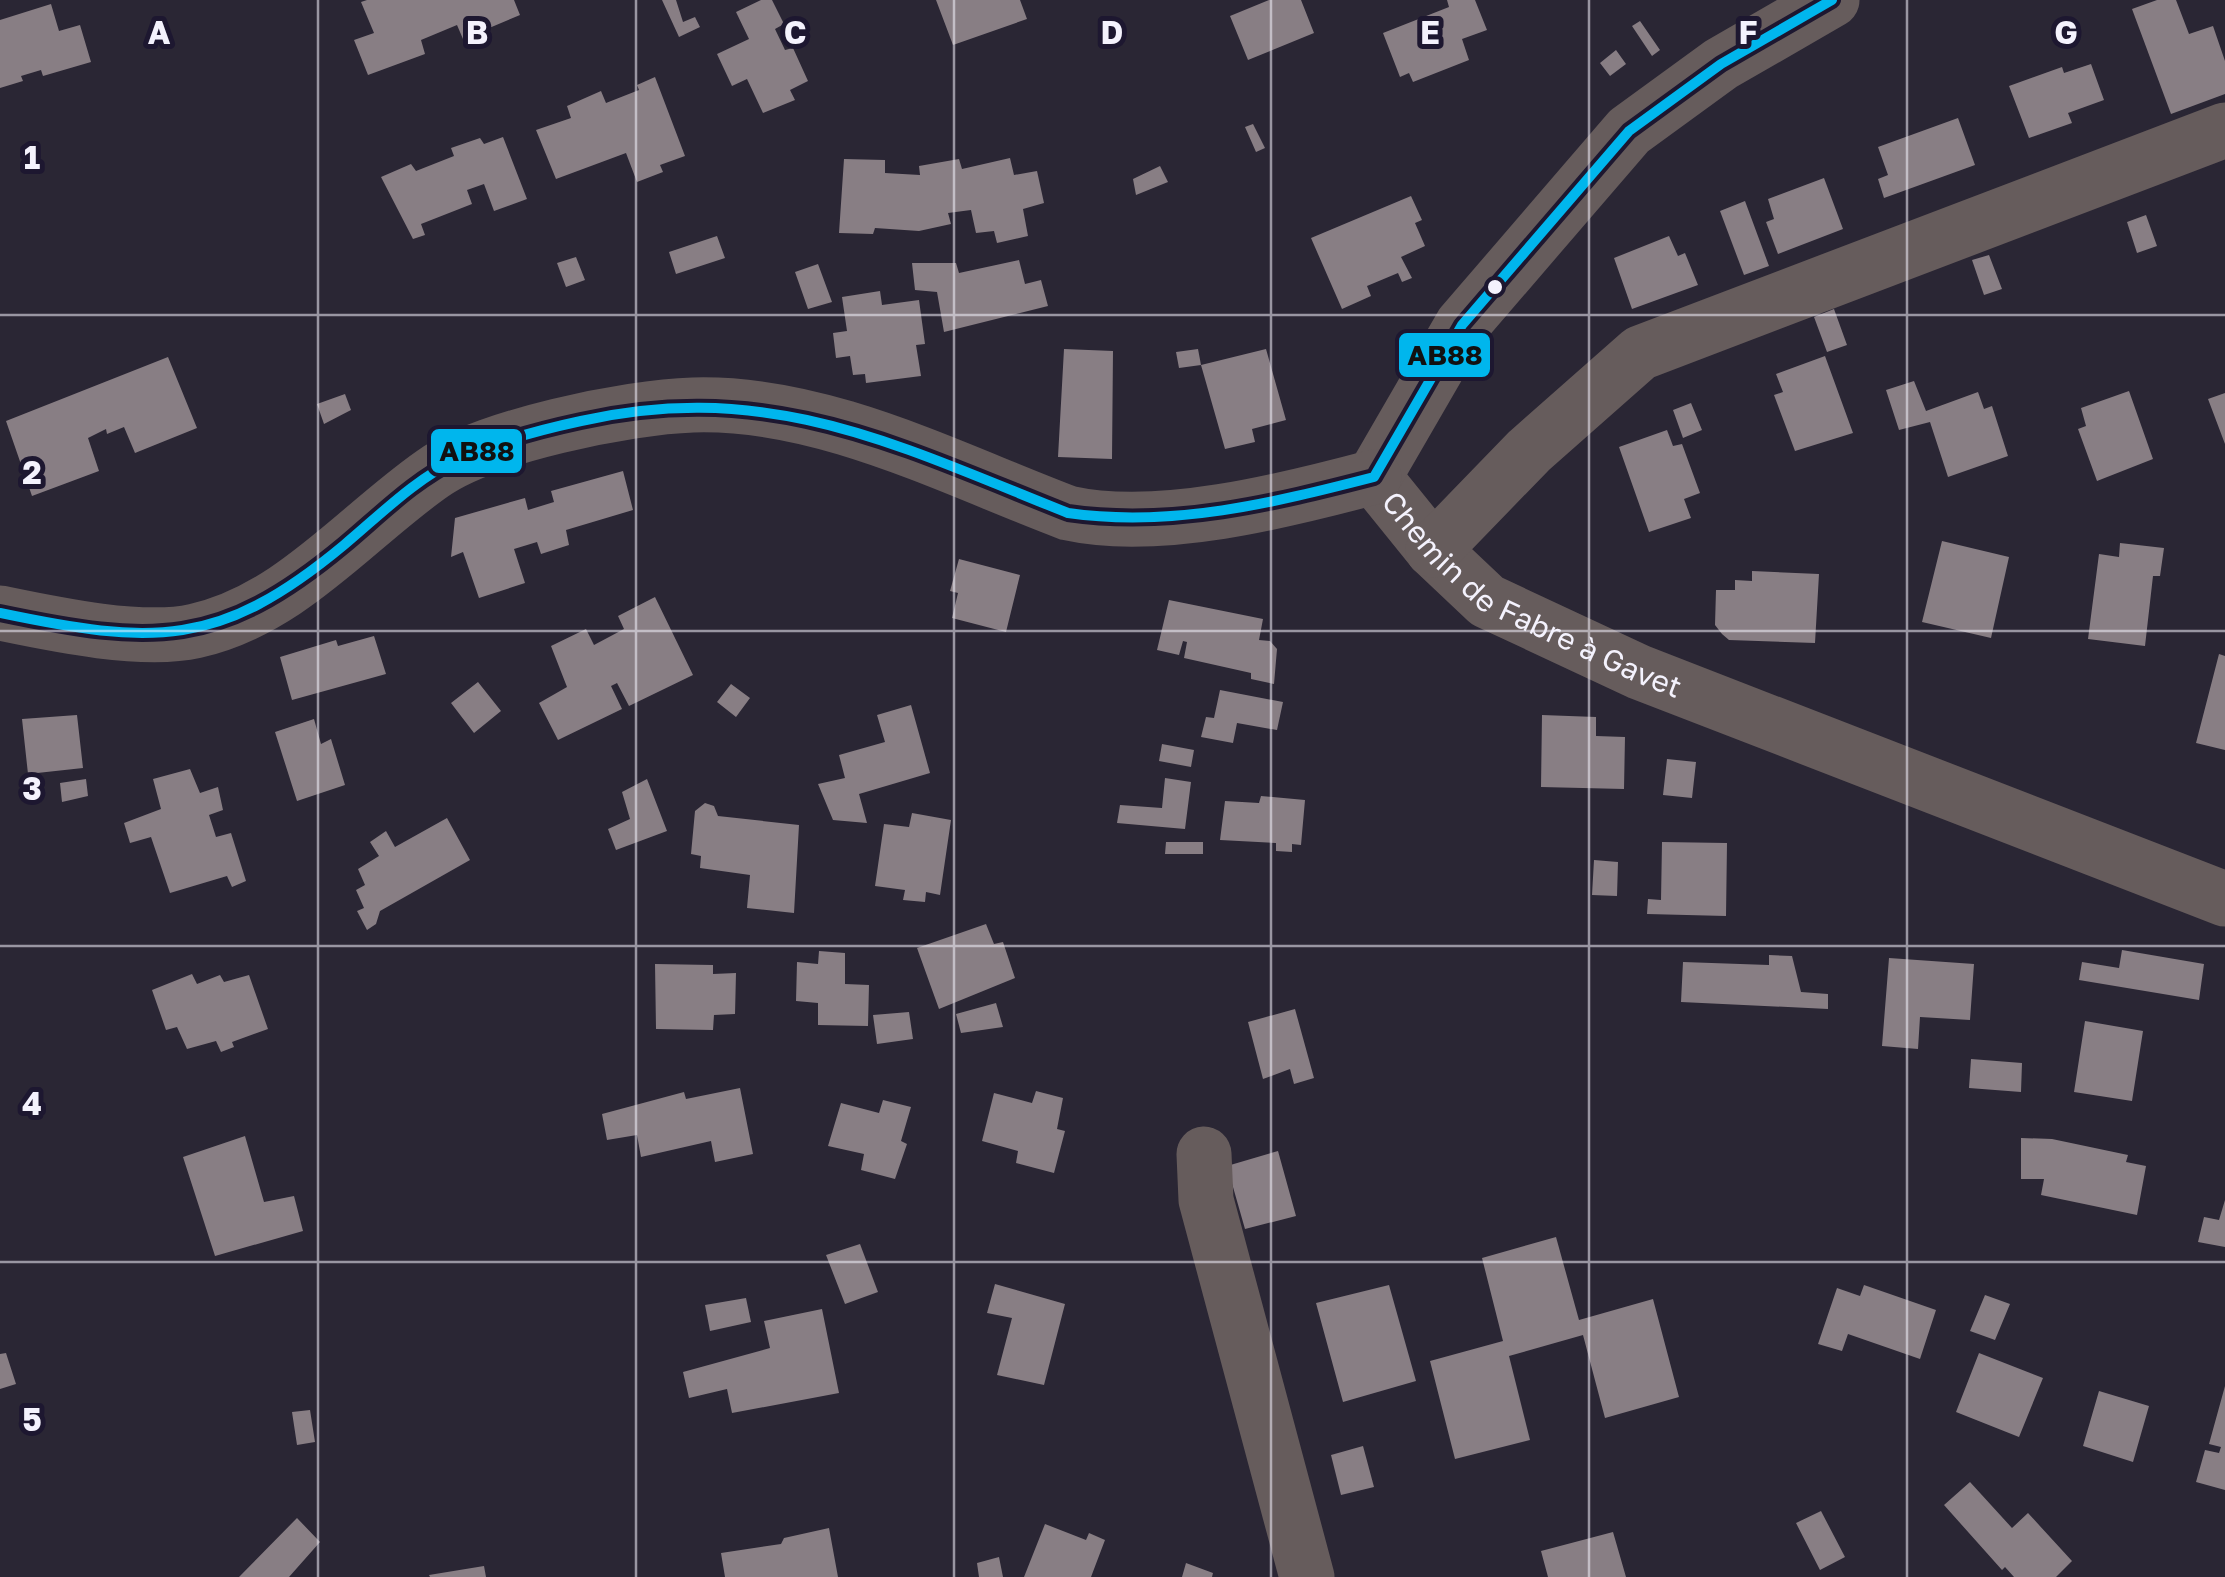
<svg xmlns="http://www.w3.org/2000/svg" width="2225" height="1577" viewBox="0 0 2225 1577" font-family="'Golos Text',sans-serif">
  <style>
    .building { fill: #887e84 }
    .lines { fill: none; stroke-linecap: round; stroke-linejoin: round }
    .minor { stroke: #665c5c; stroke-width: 55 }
    .bus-1-casing { stroke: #1d1730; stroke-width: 18 }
    .bus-1 { stroke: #00b6ed; stroke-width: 10 }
    .grid { fill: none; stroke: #f4f2fd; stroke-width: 2.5; stroke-opacity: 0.55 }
    .bus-dot { fill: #f4f2fd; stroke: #1d1730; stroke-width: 4 }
    .labels { text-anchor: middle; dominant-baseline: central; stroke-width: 10; stroke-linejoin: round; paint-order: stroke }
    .street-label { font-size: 30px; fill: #f4f2fd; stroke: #1d1730 }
    .grid-label { font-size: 32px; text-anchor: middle; font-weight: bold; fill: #f4f2fd; stroke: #1d1730; stroke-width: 10; stroke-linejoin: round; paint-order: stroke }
    .line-badge { stroke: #1d1730; stroke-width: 4 }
    .pale-badge-label { font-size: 28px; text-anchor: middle; font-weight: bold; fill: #111 }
  </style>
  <rect width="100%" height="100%" fill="#2a2634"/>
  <path class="building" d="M367 0H514L520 15 463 39 457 25 421 40 425 54 368 75 354 40 374 33 361 2Z
    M662 0H676L683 22 695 17 700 27 679 37Z
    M761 0H772L784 24 775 29 785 50 793 48 808 81 790 90 795 100 763 113 747 79 732 86 717 54 749 39 736 12Z
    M936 0H1020L1027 19 953 45Z
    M1269 0H1301L1314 33 1248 60 1230 16Z
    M1447 0H1475L1487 30 1462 39 1469 60 1413 82 1409 73 1400 77 1383 33 1449 7Z
    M2157 0H2176L2189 34 2213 26 2225 61V94L2171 114 2132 9Z
    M51 4 59 31 80 25 91 62 43 76 41 70 21 76 23 81 0 88V20Z
    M1640 21 1660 50 1652 56 1632 26Z
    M1616 50 1626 64 1610 76 1600 63Z
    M2091 64 2104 100 2068 113 2072 123 2029 138 2009 86 2062 67 2064 73Z
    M655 77 685 156 660 165 663 172 637 182 626 153 556 179 536 130 571 118 567 106 601 91 606 103 639 90 637 85Z
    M1958 118 1975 165 1884 198 1878 179 1888 175 1878 147Z
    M1253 124 1265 148 1256 152 1245 127Z
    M503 137 527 199 494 211 484 184 467 190 472 204 421 224 425 235 413 239 381 177 411 164 416 171 454 156 451 148 480 138 484 144Z
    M1010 158 1014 175 1037 171 1044 203 1023 209 1028 236 997 243 994 231 976 233 971 210 948 213 951 224 919 231 875 228 873 234 839 233 844 159 885 160V173L920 175 919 166 959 159 962 169Z
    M1160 166 1168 182 1136 195 1133 179Z
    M1824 178 1843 229 1778 254 1766 222 1774 219 1768 199Z
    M1411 196 1422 220 1415 223 1425 246 1401 257 1412 278 1402 282 1398 273 1367 286 1371 296 1342 309 1311 238Z
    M1745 201 1769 266 1744 275 1720 211Z
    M2146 215 2157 246 2137 253 2127 222Z
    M717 236 725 258 676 274 669 252Z
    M1669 236 1678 256 1685 253 1698 285 1632 309 1614 258Z
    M1989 255 2002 289 1984 295 1972 260Z
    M576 257 585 280 566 287 557 263Z
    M1019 260 1025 284 1041 280 1048 306 944 332 937 292 915 290 912 263H956L959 273Z
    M818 264 832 302 808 309 795 272Z
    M880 291 882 305 919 300 925 344 916 345 921 376 866 383 865 374 853 375 850 356 836 358 833 333 847 331 842 297Z
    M1834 309 1847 345 1827 352 1814 317Z
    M1064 349 1113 351 1112 459 1058 457Z
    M1198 349 1201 365 1179 368 1176 352Z
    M1266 349 1286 420 1252 429 1255 442 1225 449 1201 365Z
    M1825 356 1853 433 1795 451 1774 395 1783 392 1776 374Z
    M168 357 197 428 135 453 124 427 107 434 106 429 88 438 99 471 32 496 6 421Z
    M1914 381 1926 411 1978 392 1984 409 1992 406 2008 456 1948 477 1930 422 1899 430 1886 390Z
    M2129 391 2153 459 2097 481 2078 429 2086 426 2081 408Z
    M2225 393V444L2208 399Z
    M345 394 351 410 324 424 317 404Z
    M1691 403 1702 430 1683 438 1673 410Z
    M1667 430 1673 446 1682 444 1700 493 1684 499 1691 518 1649 532 1619 447Z
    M623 471 633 510 566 530 569 545 541 554 537 542 514 549 525 583 479 598 463 552 451 557 455 518 525 498 528 510 554 502 551 491Z
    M1942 541 2009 557 1991 638 1922 622Z
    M2120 543 2164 548 2160 576H2153L2145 646 2088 639 2099 554 2119 557Z
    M959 559 1020 575 1006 632 952 618 958 593 950 591Z
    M1752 571 1819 574 1815 643 1729 640 1722 634 1715 625 1716 590H1735V580L1752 581Z
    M655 597 693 675 629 706 617 683 611 686 622 709 558 740 539 703 567 687 551 646 586 629 594 645 624 629 618 616Z
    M1169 600 1263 619 1259 640 1270 641 1277 649 1274 684 1251 679V673L1184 658 1187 642 1183 641 1179 655 1157 650Z
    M374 636 386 674 292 700 280 657 336 640 338 646Z
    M2219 654 2225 656V750L2196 743Z
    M478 682 501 711 474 733 451 703Z
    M731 684 750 698 736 717 717 702Z
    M1220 690 1283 702 1277 730 1237 723 1233 743 1201 737 1206 717 1214 718Z
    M911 705 930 773 859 794 867 823 833 820 818 784 845 778 839 755 885 742 877 715Z
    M77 715 83 768 28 774 22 719Z
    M1542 715 1596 717V736L1625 737 1624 789 1541 787Z
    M314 719 321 744 331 739 345 785 297 801 275 732Z
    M1162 744 1194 750 1191 767 1159 761Z
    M1667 759 1696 762 1692 798 1663 795Z
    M190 769 200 793 218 787 223 810 209 815 216 837 231 833 246 881 232 887 227 876 170 893 151 837 130 843 124 823 161 809 153 779Z
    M1165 778 1191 782 1185 829 1117 823 1120 805 1162 808Z
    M86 779 88 796 62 802 60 783Z
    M647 779 667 831 616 850 608 829 630 819 622 792Z
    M1261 796 1305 800 1301 845 1292 844V852L1276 851V843L1220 840 1225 801 1259 803Z
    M705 803 714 806 718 816 799 825 794 913 747 908 750 875 700 868 701 856 691 854 695 811Z
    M912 813 951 820 940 895 926 892 925 902 903 900 905 890 875 886 884 824 909 827Z
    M447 818 470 860 380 911 376 924 367 930 357 911 364 908 356 890 365 885 358 869 379 856 370 842 386 831 395 847Z
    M1166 842H1203V854H1165Z
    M1662 842 1727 843 1726 916 1647 914 1648 899 1661 900Z
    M1594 860 1618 862 1617 896 1592 895Z
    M986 924 994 944 1003 942 1015 978 939 1009 917 948Z
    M2122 950 2204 964 2199 1000 2079 980 2082 962 2119 968Z
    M819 951 845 953V984L869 985 868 1026 818 1025V1003L796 1001 797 962 818 964Z
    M1769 955 1792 956 1801 992 1828 994V1009L1681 1002 1683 962 1769 965Z
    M1889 958 1974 964 1970 1020 1920 1017 1918 1049 1882 1046Z
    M655 964 713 965V974L736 973 735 1014 714 1015 713 1030 656 1029Z
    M192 974 197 984 220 975 224 982 249 975 268 1029 232 1042 234 1047 221 1052 216 1041 187 1049 177 1027 166 1030 152 990Z
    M996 1003 1003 1027 961 1033 956 1014Z
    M1295 1009 1314 1078 1294 1084 1290 1069 1263 1079 1248 1022Z
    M909 1012 913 1039 877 1044 873 1015Z
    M2085 1021 2143 1031 2132 1101 2074 1092Z
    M1971 1059 2022 1063 2021 1092 1969 1088Z
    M740 1088 753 1154 715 1162 711 1141 641 1157 637 1135 607 1140 602 1114 684 1092 686 1099Z
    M1036 1091 1063 1098 1057 1129 1065 1131 1054 1173 1016 1163 1018 1151 982 1141 994 1093 1032 1103Z
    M883 1100 911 1107 901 1141 907 1144 895 1179 861 1170 864 1154 828 1146 841 1103 879 1113Z
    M245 1136 264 1202 294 1196 303 1231 215 1256 183 1157Z
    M2021 1138 2052 1139 2128 1155 2126 1162 2146 1166 2137 1215 2041 1195 2044 1179H2021Z
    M1278 1151 1296 1216 1245 1229 1227 1166Z
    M2225 1200V1247L2198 1242 2204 1217 2219 1220Z
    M1556 1237 1579 1320 1653 1299 1679 1397 1605 1418 1583 1335 1509 1356 1530 1440 1455 1459 1430 1361 1503 1341 1482 1258Z
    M860 1244 878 1292 845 1304 826 1255Z
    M995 1284 1065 1304 1044 1385 997 1375 1012 1318 987 1313Z
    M1389 1285 1416 1381 1343 1402 1316 1303Z
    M1864 1285 1936 1310 1920 1359 1848 1334 1842 1351 1818 1344 1837 1288 1860 1296Z
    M1985 1295 2010 1304 1995 1340 1970 1331Z
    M746 1298 751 1322 710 1331 705 1305Z
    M822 1309 839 1393 732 1413 727 1389 689 1398 683 1372 770 1348 764 1321Z
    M6 1353 16 1384 0 1389V1354Z
    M1979 1353 2043 1378 2019 1437 1956 1412Z
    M2225 1386V1490L2196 1482 2205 1450 2219 1453 2221 1447 2209 1444Z
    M2099 1391 2149 1406 2133 1462 2083 1446Z
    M310 1410 315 1442 297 1445 292 1412Z
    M1363 1446 1374 1487 1341 1495 1331 1455Z
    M1970 1482 2012 1528 2028 1513 2072 1561 2056 1577H2014L2005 1567 2002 1570 1944 1505Z
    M1821 1511 1845 1557 1820 1570 1796 1523Z
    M297 1518 320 1542 289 1577H239Z
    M1045 1524 1086 1540 1089 1533 1105 1540 1091 1577H1024Z
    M829 1528 838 1577H725L721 1553 781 1544 784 1538Z
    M1613 1532 1626 1577H1548L1541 1551Z
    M999 1557 1003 1577H979L977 1563Z
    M1186 1563 1213 1573 1212 1577H1182Z
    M484 1566 486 1577H430L429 1575Z"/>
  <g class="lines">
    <g class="minor">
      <path id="s1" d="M1374 477 1433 550 1487 601 1639 672 2225 899"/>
      <path d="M1374 477 1462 325 1629 131 1721 64 1832 0"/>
      <path d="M1433 550 1529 451 1640 353 2225 130"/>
      <path d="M0 613C53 624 142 643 195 631 290 610 355 528 432 474 485 436 627 407 693 405 822 401 949 468 1068 513 1158 533 1284 501 1374 477"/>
      <path d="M1204 1154 1206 1200 1307 1577"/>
    </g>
    <defs>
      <path id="bus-1" d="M0 613C153 645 219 649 344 545 380 515 415 479 458 459 497 441 539 430 581 421 770 379 897 445 1068 513 1172 528 1273 503 1374 477L1462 325 1629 131 1721 64 1832 0"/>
    </defs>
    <use href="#bus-1" class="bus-1-casing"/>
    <use href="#bus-1" class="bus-1"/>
  </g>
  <path class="grid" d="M318 0V1577M636 0V1577M954 0V1577M1271 0V1577M1589 0V1577M1907 0V1577M0 315H2225M0 631H2225M0 946H2225M0 1262H2225"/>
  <circle class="bus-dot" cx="1495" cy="287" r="9"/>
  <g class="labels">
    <g class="street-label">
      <text stroke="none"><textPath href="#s1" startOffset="202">Chemin de Fabre à Gavet</textPath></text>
    </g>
  </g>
  <g class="grid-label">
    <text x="159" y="44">A</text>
    <text x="477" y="44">B</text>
    <text x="795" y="44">C</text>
    <text x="1112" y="44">D</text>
    <text x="1430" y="44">E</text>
    <text x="1748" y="44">F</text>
    <text x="2066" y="44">G</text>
    <text x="32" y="169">1</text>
    <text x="32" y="484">2</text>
    <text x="32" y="800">3</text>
    <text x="32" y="1115">4</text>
    <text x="32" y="1431">5</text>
  </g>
  <g class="line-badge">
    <rect x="1397" y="331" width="95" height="48" rx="10" fill="#00b6ed"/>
    <rect x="429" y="427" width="95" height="48" rx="10" fill="#00b6ed"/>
  </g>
  <g class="pale-badge-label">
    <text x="1445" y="365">AB88</text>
    <text x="477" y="461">AB88</text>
  </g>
</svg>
